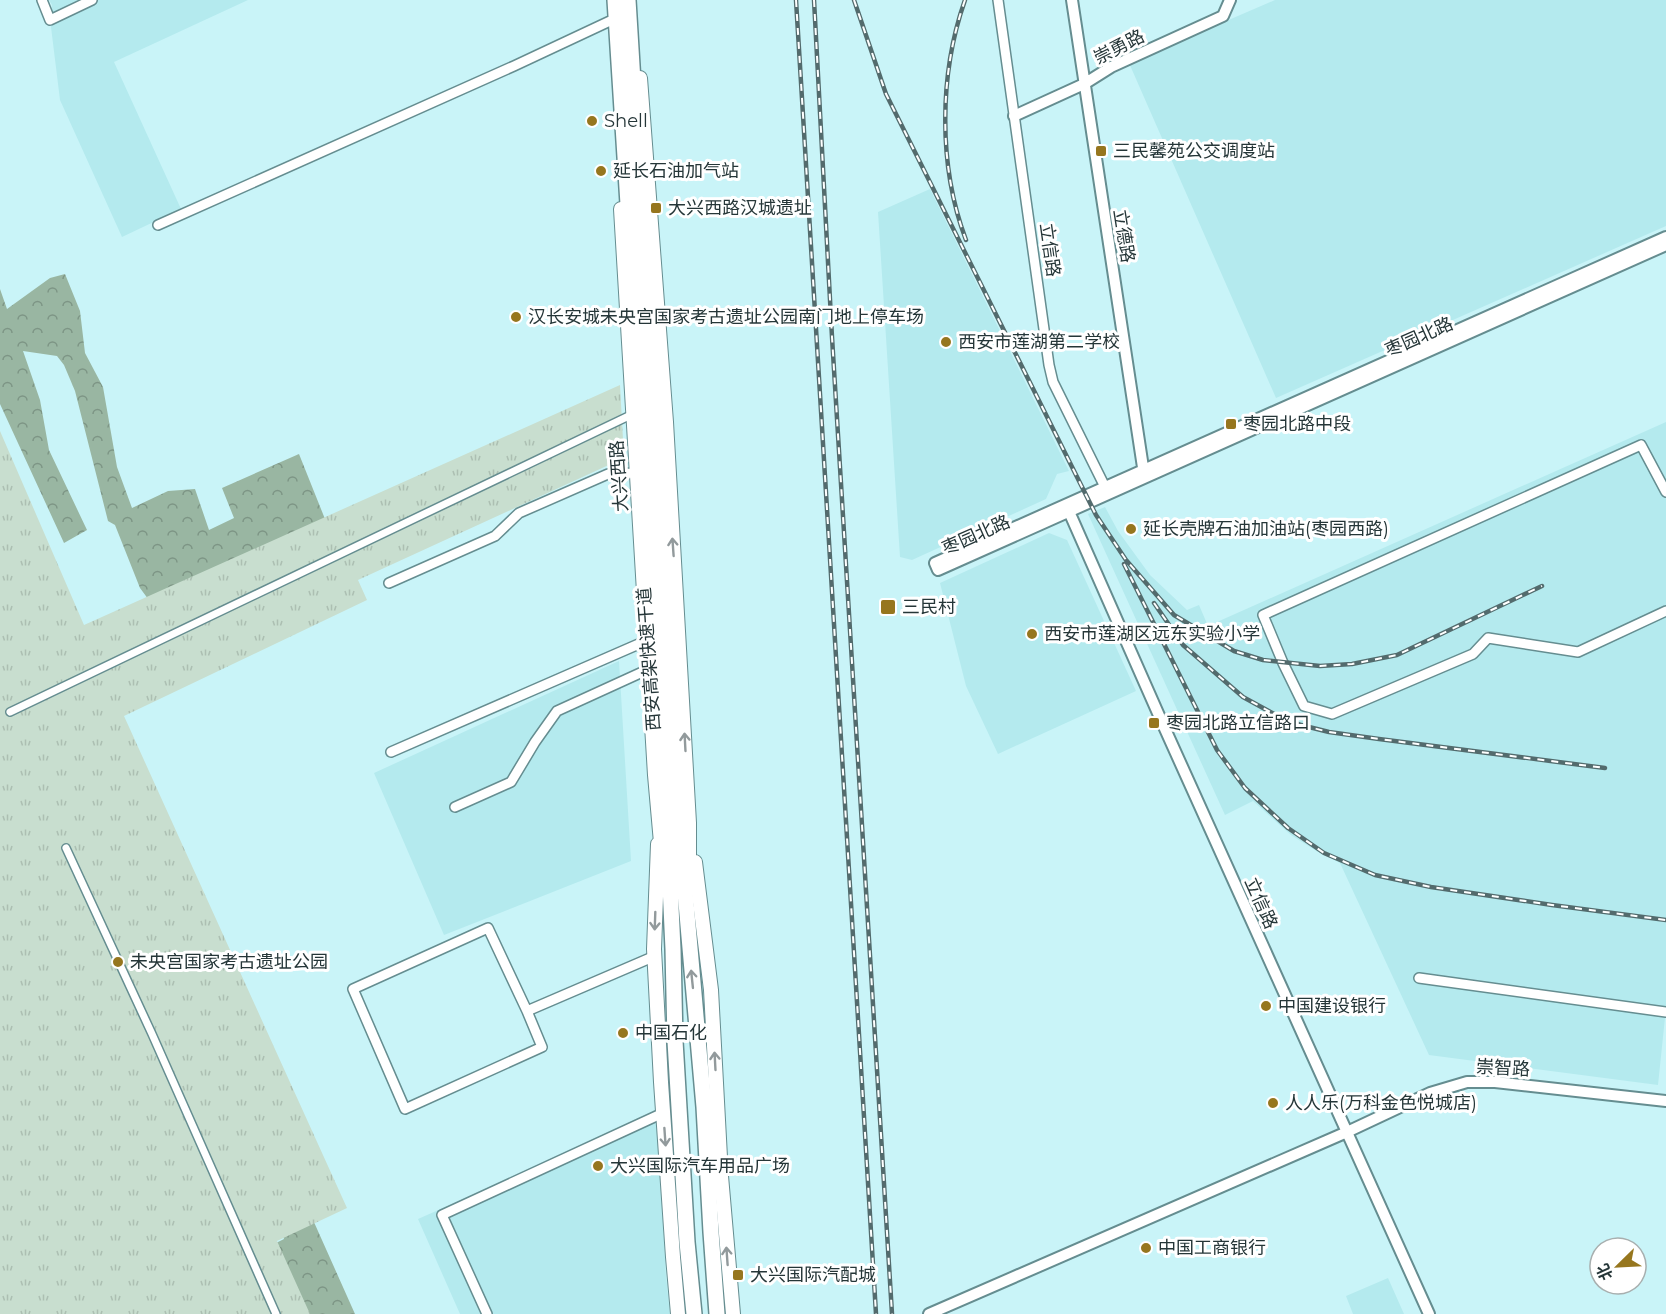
<svg xmlns="http://www.w3.org/2000/svg" width="1666" height="1314" viewBox="0 0 1666 1314" font-family="Montserrat,'Noto Sans SC',sans-serif">
  <style>
    .built { fill: #b4eaee }
    .forest { fill: url(#forest-crowns) }
    .park { fill: url(#park-tufts) }
    .lines { fill: none; stroke-linecap: round; stroke-linejoin: round }
    .pedestrian-casing { stroke: #658d90; stroke-width: 10 }
    .minor-casing { stroke: #658d90; stroke-width: 12 }
    .tertiary-casing { stroke: #658d90; stroke-width: 14 }
    .primary-casing { stroke: #658d90; stroke-width: 16 }
    .trunk-casing { stroke: #658d90; stroke-width: 18 }
    .pedestrian { stroke: #fff; stroke-width: 7 }
    .minor { stroke: #fff; stroke-width: 9 }
    .tertiary { stroke: #fff; stroke-width: 10 }
    .primary { stroke: #fff; stroke-width: 14 }
    .trunk { stroke: #fff; stroke-width: 15 }
    .rail-casing { stroke: #536b6d; stroke-width: 4.5 }
    .rail { stroke: #fff; stroke-width: 2; stroke-dasharray: 7; stroke-linecap: butt }
    .oneway { stroke: #929a9c }
    .poi-dot { fill: #96761e; stroke: #fff; stroke-width: 2 }
    .labels { text-anchor: middle; dominant-baseline: central; stroke-width: 6; stroke-linejoin: round; paint-order: stroke }
    .street-label { font-size: 18px; fill: #253638; stroke: #fff }
    .poi-label { font-size: 18px; fill: #253638; stroke: #fff; text-anchor: start }
  </style>
  <defs>
    <pattern id="forest-crowns" width="20" height="18" patternUnits="userSpaceOnUse" patternTransform="scale(1.5)"><rect width="20" height="18" fill="#99b6a2"/><path d="M2 6a3 3 0 1 1 6 0M12 15a3 3 0 1 1 6 0" fill="none" stroke="#7d9585"/></pattern>
    <pattern id="park-tufts" width="24" height="20" patternUnits="userSpaceOnUse" patternTransform="scale(1.5)"><rect width="24" height="20" fill="#c8decf"/><path d="M3 7l-1-3M5 7V3M7 7l1-3M15 17l-1-3M17 17v-4M19 17l1-3" fill="none" stroke="#acbfb2"/></pattern>
  </defs>
  <rect width="100%" height="100%" fill="#c9f4f8"/>
  <path class="built" d="M49 0H248L114 62 181 209 122 237 60 100 51 27 52 5Z
    M1275 0H1666V226L1276 398 1129 63Z
    M930 189 1069 471 1057 474 1046 499 912 560 900 557 878 212Z
    M1666 422V1008L1658 1085 1429 1055 1340 863 1318 852 1291 835 1253 801 1225 815 1088 514 1105 507 1118 531 1150 575 1187 610 1199 605 1208 626Z
    M1049 533 1067 540 1136 691 998 754 966 686 940 583Z
    M619 661 631 861 444 935 374 773Z
    M657 1113 666 1276 670 1314H460L418 1219Z
    M1388 1278 1404 1314H1353L1346 1296Z"/>
  <path class="forest" d="M65 274 80 311 85 353 103 387 117 467 132 508 168 491 195 489 209 530 234 518 222 488 299 454 329 529 154 607 140 588 115 525 108 521 75 391 64 365 57 356 23 351 40 400 49 450 87 530 64 543 0 404V289L7 309 50 278Z
    M305 1202 355 1314H273L272 1245 284 1239 277 1217Z"/>
  <path class="park" d="M620 385 624 458 358 580 367 600 124 716 347 1208 277 1241 310 1314H0V431L84 625Z"/>
  <g class="lines">
    <defs>
      <path id="pedestrian" d="M10 712 633 414
        M66 848 152 1034 276 1314"/>
      <path id="minor" d="M42 0 50 20 92 0
        M998 0 1049 365 1053 382 1107 491
        M158 225 514 66 610 21
        M1666 492 1641 445 1263 615 1283 663 1304 706 1332 714 1473 654 1488 638 1578 652 1666 611
        M389 583 495 536 519 513 608 474 637 473
        M391 752 648 640
        M455 807 511 782 535 742 557 711 649 669
        M1419 978 1666 1012
        M527 1011 542 1047 405 1109 353 989 488 928 527 1011 655 956
        M487 1314 442 1215 663 1113"/>
      <path id="tertiary" d="M1072 0 1144 474
        M1014 116 1084 84 1111 67 1223 16 1230 0
        M1666 237 935 563 938 570 1666 245
        M1067 507 1161 720 1429 1314
        M929 1314 1347 1132 1430 1093 1467 1082H1495L1666 1101"/>
      <path id="primary" d="M640 78 666 422 689 823V873
        M621 209 655 775 662 854
        M658 844 654 949 661 1082 673 1257 678 1314
        M695 862 711 990 721 1176 733 1314"/>
      <path id="trunk" d="M615 0 666 801 673 949 675 1041 687 1242 694 1314
        M628 0 677 800 704 1107 711 1232 717 1314"/>
    </defs>
    <use href="#pedestrian" class="pedestrian-casing"/>
    <use href="#minor" class="minor-casing"/>
    <use href="#tertiary" class="tertiary-casing"/>
    <use href="#primary" class="primary-casing"/>
    <use href="#trunk" class="trunk-casing"/>
    <use href="#pedestrian" class="pedestrian"/>
    <use href="#minor" class="minor"/>
    <use href="#tertiary" class="tertiary"/>
    <use href="#primary" class="primary"/>
    <use href="#trunk" class="trunk"/>
    <defs>
      <path id="rail" d="M796 0 876 1314
        M814 0 832 337 892 1314
        M854 0 886 94 1096 515 1126 560 1174 615 1234 651 1263 660 1320 666 1352 664 1397 655 1542 586
        M965 0C939 74 938 166 966 240
        M1124 564 1217 750 1245 788 1288 828 1324 853 1375 875 1431 887 1552 905 1666 920
        M1154 603 1183 645 1243 697 1276 715 1301 725 1329 732 1379 739 1605 768"/>
    </defs>
    <use href="#rail" class="rail-casing"/>
    <use href="#rail" class="rail"/>
  </g>
  <defs><path id="oneway-shaft" d="M-6 0H5M1.5-3L5.5 0L1.5 3" fill="none" stroke-width="1.6" stroke-linecap="round" stroke-linejoin="round" transform="scale(1.5)"/></defs>
  <g class="oneway">
    <use href="#oneway-shaft" transform="translate(673 547) rotate(-94)"/>
    <use href="#oneway-shaft" transform="translate(685 742) rotate(-93)"/>
    <use href="#oneway-shaft" transform="translate(655 921) rotate(92)"/>
    <use href="#oneway-shaft" transform="translate(692 979) rotate(-96)"/>
    <use href="#oneway-shaft" transform="translate(715 1061) rotate(-93)"/>
    <use href="#oneway-shaft" transform="translate(665 1137) rotate(86)"/>
    <use href="#oneway-shaft" transform="translate(727 1256) rotate(-94)"/>
  </g>
  <g class="poi-dot">
    <circle cx="592" cy="121" r="6"/>
    <rect x="1095" y="145" width="12" height="12" rx="3"/>
    <circle cx="601" cy="171" r="6"/>
    <rect x="650" y="202" width="12" height="12" rx="3"/>
    <circle cx="516" cy="317" r="6"/>
    <circle cx="946" cy="342" r="6"/>
    <rect x="1225" y="418" width="12" height="12" rx="3"/>
    <circle cx="1131" cy="529" r="6"/>
    <rect x="880" y="599" width="16" height="16" rx="3"/>
    <circle cx="1032" cy="634" r="6"/>
    <rect x="1148" y="717" width="12" height="12" rx="3"/>
    <circle cx="118" cy="962" r="6"/>
    <circle cx="1266" cy="1006" r="6"/>
    <circle cx="623" cy="1033" r="6"/>
    <circle cx="1273" cy="1103" r="6"/>
    <circle cx="598" cy="1166" r="6"/>
    <circle cx="1146" cy="1248" r="6"/>
    <rect x="732" y="1269" width="12" height="12" rx="3"/>
  </g>
  <g class="labels">
    <g class="street-label">
      <text transform="translate(1119 47) rotate(-27)">崇勇路</text>
      <text transform="translate(1124 236) rotate(81)">立德路</text>
      <text transform="translate(1050 250) rotate(82)">立信路</text>
      <text transform="translate(1419 337) rotate(-24)">枣园北路</text>
      <text transform="translate(619 476) rotate(-94)">大兴西路</text>
      <text transform="translate(976 535) rotate(-24)">枣园北路</text>
      <text transform="translate(649 659) rotate(-94)">西安高架快速干道</text>
      <text transform="translate(1261 903) rotate(66)">立信路</text>
      <text transform="translate(1503 1068) rotate(3)">崇智路</text>
    </g>
    <g class="poi-label">
      <text x="604" y="121">Shell</text>
      <text x="1113" y="151">三民馨苑公交调度站</text>
      <text x="613" y="171">延长石油加气站</text>
      <text x="668" y="208">大兴西路汉城遗址</text>
      <text x="528" y="317">汉长安城未央宫国家考古遗址公园南门地上停车场</text>
      <text x="958" y="342">西安市莲湖第二学校</text>
      <text x="1243" y="424">枣园北路中段</text>
      <text x="1143" y="529">延长壳牌石油加油站(枣园西路)</text>
      <text x="902" y="607">三民村</text>
      <text x="1044" y="634">西安市莲湖区远东实验小学</text>
      <text x="1166" y="723">枣园北路立信路口</text>
      <text x="130" y="962">未央宫国家考古遗址公园</text>
      <text x="1278" y="1006">中国建设银行</text>
      <text x="635" y="1033">中国石化</text>
      <text x="1285" y="1103">人人乐(万科金色悦城店)</text>
      <text x="610" y="1166">大兴国际汽车用品广场</text>
      <text x="1158" y="1248">中国工商银行</text>
      <text x="750" y="1275">大兴国际汽配城</text>
    </g>
  </g>
  <g transform="translate(1618 1266) rotate(246)"><circle r="28" fill="#ffffff" stroke="#a8afaf" stroke-width="1.5"/>
  <path d="M0-4.5L10 22L0 15L-10 22Z" fill="#96761e"/>
  <text y="-9" font-size="16" font-weight="bold" text-anchor="middle" fill="#253638">北</text>
  </g>
</svg>
